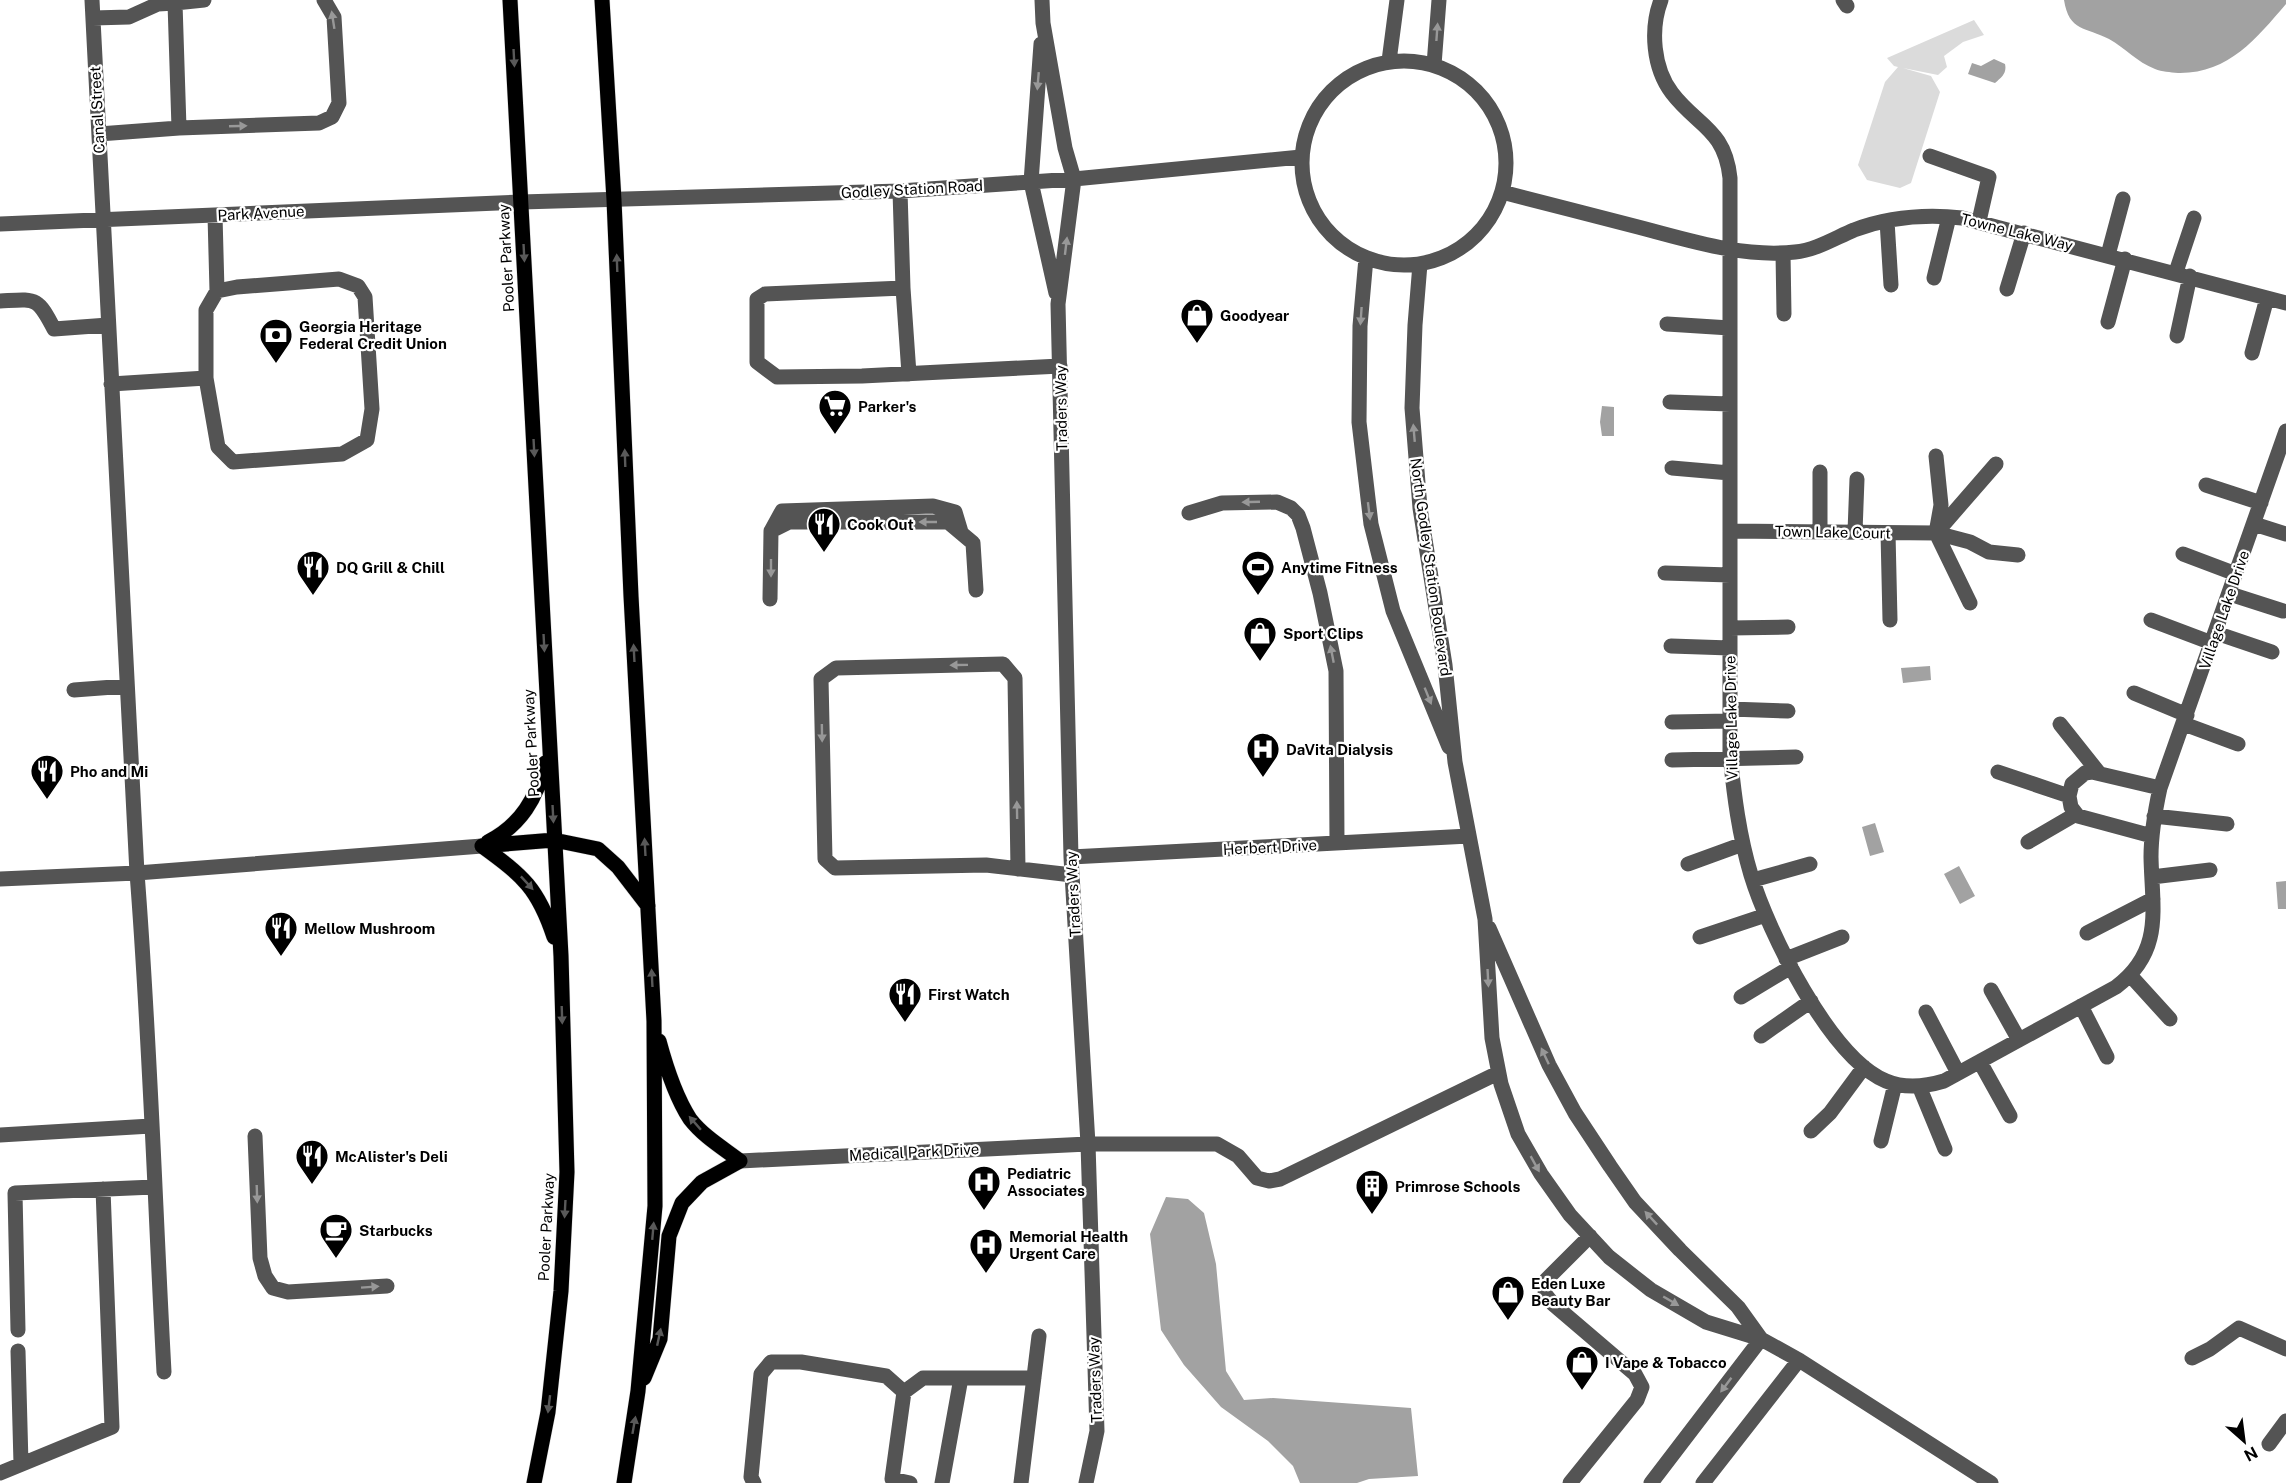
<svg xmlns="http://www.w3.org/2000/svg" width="2286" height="1483" viewBox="0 0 2286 1483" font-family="'Public Sans',sans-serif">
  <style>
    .green { fill: #dbdbdb }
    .water { fill: #a2a2a2 }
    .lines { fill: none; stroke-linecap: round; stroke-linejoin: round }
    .major-casing { stroke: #dbdbdb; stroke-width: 16 }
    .minor { stroke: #545454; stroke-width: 15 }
    .major { stroke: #000; stroke-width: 15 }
    .oneway { fill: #989898 }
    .oneway2 { fill: #595959 }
    .labels { text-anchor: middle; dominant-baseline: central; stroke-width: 4.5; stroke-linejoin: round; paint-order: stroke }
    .street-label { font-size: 15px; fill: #000; stroke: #fff }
    .poi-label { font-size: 15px; font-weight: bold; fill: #000; stroke: #fff; text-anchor: start }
  </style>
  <rect width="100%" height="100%" fill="#fff"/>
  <path class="green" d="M1974 20 1984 35 1963 42 1944 56 1947 67 1938 75 1903 68 1931 76 1940 92 1911 183 1900 188 1867 180 1858 165 1885 82 1898 67 1894 66 1887 58Z"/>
  <path class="water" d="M2064 0H2286V4C2256 39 2228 74 2178 73 2170 72 2162 72 2155 69 2137 62 2125 48 2109 39 2086 27 2069 32 2064 0Z
    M1994 59 2005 64C2007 73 2002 77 1995 83L1968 74 1972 63 1981 66Z
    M1602 406 1614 407V436H1602L1600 422Z
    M1930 666 1931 680 1903 683 1901 668Z
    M1875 823 1884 852 1870 856 1862 827Z
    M1959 866 1975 896 1960 904 1944 874Z
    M2286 881V909H2278L2276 882Z
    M1166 1197 1188 1199 1204 1213 1216 1264 1226 1371 1244 1400 1273 1398 1411 1408 1418 1476 1369 1479 1357 1483H1300L1293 1466 1268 1441 1221 1407 1184 1365 1161 1330 1150 1234Z"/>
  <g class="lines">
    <defs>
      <path id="major" d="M510 0 561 956 567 1172 561 1291 548 1412 534 1483
        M602 0 614 200 631 596 654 1021 655 1206 638 1391 624 1483
        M488 842C521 825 537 798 545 763
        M482 846 554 840 598 849 618 867 648 906
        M482 846C523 876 538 888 554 937
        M644 1378 660 1339 669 1236 682 1203 702 1182 740 1161C723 1148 703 1136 690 1119 675 1096 666 1067 659 1041"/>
    </defs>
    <use href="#major" class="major-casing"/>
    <path class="minor" d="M92 0 137 873C150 1039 155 1206 164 1372
      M1042 0 1043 23 1065 148 1074 179 1058 304 1071 857 1088 1144 1097 1431 1086 1483
      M1661 0C1650 29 1653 68 1672 93 1697 126 1725 129 1730 178V754C1734 795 1739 835 1751 875 1768 931 1830 1058 1886 1081 1905 1089 1924 1087 1944 1081L2116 987C2164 951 2152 909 2151 857 2151 833 2155 811 2160 788L2286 431
      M1843 0 1847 6
      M175 3 204 0
      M93 18 129 17 158 4 175 3 179 128 99 134
      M1041 44 1031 182 1056 293
      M1389 61 1397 0
      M1302 163a102 102 0 1 1 204 0a102 102 0 1 1-204 0Z
      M1434 65 1439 0
      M179 128 319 123 332 117 339 103 334 17 324 0
      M1930 156 1989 177 1979 221
      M900 191 903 288
      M1502 192C1547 204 1593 215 1638 227 1688 240 1743 258 1795 252 1816 250 1835 238 1854 230 1889 217 1925 214 1962 218L2286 303
      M215 215 217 291
      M1887 221 1891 285
      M0 224 521 202 900 191 1074 179 1301 157
      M1783 253 1784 314
      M2108 255 2123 199
      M1366 258 1360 326 1359 422 1371 524 1393 611 1449 747
      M1420 264 1415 325 1412 408 1420 508 1445 665 1455 762 1485 919 1492 1038 1501 1084 1518 1134 1541 1174 1570 1215 1609 1257 1651 1290 1706 1322 1761 1339 1799 1360 1991 1483
      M2176 272 2194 218
      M1934 278 1949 217
      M2007 289 2024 233
      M0 301C36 299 37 296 54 329L108 325
      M2108 322 2125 259
      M1667 324 1730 328
      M2177 336 2190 276
      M2252 353 2267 298
      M909 374 903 288 765 294 757 299V362L777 377 862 376 1060 366
      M111 384 206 378 218 447 233 462 342 454 367 440 372 409 365 297 358 286 339 279 237 287 217 291 206 310V378
      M1670 402 1730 404
      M1936 456 1941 505 1936 533 1970 603
      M1672 468 1730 473
      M2206 485 2261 503
      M1189 513 1222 503 1277 502 1291 508 1298 515 1303 528 1320 593 1336 671 1337 843
      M2254 524 2286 534
      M771 531 782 511 933 506 955 512 961 532
      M1730 531 1936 533 1970 542 1989 552 2018 555
      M1820 532V472
      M1855 532 1857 479
      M1888 533 1890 620
      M1936 533 1996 464
      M2183 554 2236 574
      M1665 573 1730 575
      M2230 594 2283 611
      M770 599 771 531 789 522H948L973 543 976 590
      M2151 620 2212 643
      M1730 628 1788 627
      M2216 633 2272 652
      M1671 646 1730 648
      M74 690 127 686
      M2134 693 2187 715
      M1730 709 1788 711
      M1672 722 1730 721
      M2060 724 2099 773
      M2184 724 2238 744
      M1672 760 1796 757
      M1998 772 2069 796
      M2154 816 2227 824
      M2152 836 2078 816 2071 807 2069 796 2072 784 2085 773 2092 772 2160 788
      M2028 842 2076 814
      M1071 857 1469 836
      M1688 864 1743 844
      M1018 869 1015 678 1003 664 836 668 821 679 825 859 835 868 986 865 1072 875
      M2152 877 2210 870
      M0 879 137 873 482 846
      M1753 880 1810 864
      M1489 928 1549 1065 1575 1113 1610 1166 1635 1202 1680 1250 1738 1307 1761 1339
      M2087 933 2153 899
      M1700 937 1766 915
      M1786 959 1842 937
      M2130 975 2170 1019
      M1991 990 2019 1040
      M1741 997 1791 967
      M2081 1006 2107 1057
      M1926 1012 1958 1073
      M1761 1036 1811 1001
      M1980 1062 2010 1116
      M1919 1086 1945 1149
      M1811 1131 1830 1113 1864 1067
      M0 1135 151 1126
      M255 1136 260 1258 265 1276 273 1288 288 1292 387 1286
      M1881 1141 1895 1084
      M740 1161 1088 1144H1217L1238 1156 1257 1178 1269 1181 1280 1179 1498 1073
      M18 1330 15 1193 154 1187
      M18 1351 21 1464
      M2192 1358 2210 1349 2239 1328 2286 1349
      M2269 1444 2286 1421
      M0 1473 112 1427 103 1189
      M754 1483 751 1477 761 1374 771 1362H801L886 1376 904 1392
      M910 1483 892 1479 904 1392 923 1378H1034
      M942 1483 961 1378
      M1021 1483 1039 1336
      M1570 1483 1637 1400 1642 1387 1635 1374 1553 1304 1545 1294 1546 1280 1590 1236
      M1651 1483 1761 1339
      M1703 1483 1799 1360"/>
    <use href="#major" class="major"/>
  </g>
  <defs><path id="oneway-solid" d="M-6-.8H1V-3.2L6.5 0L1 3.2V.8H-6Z" transform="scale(1.5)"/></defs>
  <g class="oneway">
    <use href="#oneway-solid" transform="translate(333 20) rotate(-99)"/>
    <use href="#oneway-solid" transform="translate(1437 32) rotate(-86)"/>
    <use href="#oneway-solid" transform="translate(1038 81) rotate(95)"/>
    <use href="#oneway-solid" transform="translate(238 126) rotate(-2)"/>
    <use href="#oneway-solid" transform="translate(1066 246) rotate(-83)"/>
    <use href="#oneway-solid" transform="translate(1361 316) rotate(94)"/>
    <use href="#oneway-solid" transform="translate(1414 433) rotate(-95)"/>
    <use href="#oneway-solid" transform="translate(1251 502) rotate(178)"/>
    <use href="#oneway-solid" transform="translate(1369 511) rotate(83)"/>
    <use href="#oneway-solid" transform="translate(928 522) rotate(-180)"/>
    <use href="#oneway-solid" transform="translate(771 568) rotate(90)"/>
    <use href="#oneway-solid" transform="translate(1332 654) rotate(-101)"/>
    <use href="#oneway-solid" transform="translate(959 665) rotate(179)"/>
    <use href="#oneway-solid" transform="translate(1428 696) rotate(68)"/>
    <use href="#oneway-solid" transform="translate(822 733) rotate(89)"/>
    <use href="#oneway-solid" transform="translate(1017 810) rotate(-91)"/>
    <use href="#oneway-solid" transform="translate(1488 978) rotate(87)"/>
    <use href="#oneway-solid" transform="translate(1545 1056) rotate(-115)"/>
    <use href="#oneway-solid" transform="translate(1535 1164) rotate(61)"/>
    <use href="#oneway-solid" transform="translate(257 1194) rotate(88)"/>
    <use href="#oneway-solid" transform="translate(1651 1218) rotate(-133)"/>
    <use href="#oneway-solid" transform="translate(370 1287) rotate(-4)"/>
    <use href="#oneway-solid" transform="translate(1671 1301) rotate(30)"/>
    <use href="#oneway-solid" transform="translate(1726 1385) rotate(127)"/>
  </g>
  <g class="oneway2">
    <use href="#oneway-solid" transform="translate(514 58) rotate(87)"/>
    <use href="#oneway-solid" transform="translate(524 253) rotate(87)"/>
    <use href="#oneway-solid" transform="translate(617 263) rotate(-92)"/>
    <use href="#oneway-solid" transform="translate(534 448) rotate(87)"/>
    <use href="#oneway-solid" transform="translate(625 458) rotate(-92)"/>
    <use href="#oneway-solid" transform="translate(544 643) rotate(87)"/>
    <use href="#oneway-solid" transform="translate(634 653) rotate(-93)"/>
    <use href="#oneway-solid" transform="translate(553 814) rotate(87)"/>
    <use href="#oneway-solid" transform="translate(645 847) rotate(-93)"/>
    <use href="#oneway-solid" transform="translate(527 883) rotate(47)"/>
    <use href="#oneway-solid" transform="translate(652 978) rotate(-93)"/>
    <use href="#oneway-solid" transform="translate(562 1015) rotate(88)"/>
    <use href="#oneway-solid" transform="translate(695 1123) rotate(-131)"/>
    <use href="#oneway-solid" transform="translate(565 1209) rotate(93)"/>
    <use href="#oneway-solid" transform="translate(653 1231) rotate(-85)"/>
    <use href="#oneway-solid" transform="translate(659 1337) rotate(-78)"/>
    <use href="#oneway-solid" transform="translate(549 1404) rotate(97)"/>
    <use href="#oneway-solid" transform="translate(634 1425) rotate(-80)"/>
  </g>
  <defs>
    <symbol id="shop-pin" viewBox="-11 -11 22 30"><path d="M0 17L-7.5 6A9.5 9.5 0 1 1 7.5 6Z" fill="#000" stroke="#fff"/><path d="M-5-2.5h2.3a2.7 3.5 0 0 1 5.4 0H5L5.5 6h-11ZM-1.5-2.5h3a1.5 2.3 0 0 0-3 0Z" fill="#fff"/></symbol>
    <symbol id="bank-pin" viewBox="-11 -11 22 30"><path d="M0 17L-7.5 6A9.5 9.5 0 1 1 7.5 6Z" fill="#000" stroke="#fff"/><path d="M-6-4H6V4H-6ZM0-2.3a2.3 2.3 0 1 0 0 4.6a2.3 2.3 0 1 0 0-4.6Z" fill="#fff"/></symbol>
    <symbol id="supermarket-pin" viewBox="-11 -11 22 30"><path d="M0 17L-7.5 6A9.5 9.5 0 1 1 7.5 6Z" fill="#000" stroke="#fff"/><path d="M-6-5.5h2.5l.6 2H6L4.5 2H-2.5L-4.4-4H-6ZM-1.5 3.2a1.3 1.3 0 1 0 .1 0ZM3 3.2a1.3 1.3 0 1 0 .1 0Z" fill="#fff"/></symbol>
    <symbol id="restaurant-pin" viewBox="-11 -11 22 30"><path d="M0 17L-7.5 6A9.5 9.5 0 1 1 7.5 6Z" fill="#000" stroke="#fff"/><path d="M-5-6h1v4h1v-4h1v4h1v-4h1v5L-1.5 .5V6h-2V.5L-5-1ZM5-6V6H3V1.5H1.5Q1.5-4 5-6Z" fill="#fff"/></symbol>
    <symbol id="stadium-pin" viewBox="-11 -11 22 30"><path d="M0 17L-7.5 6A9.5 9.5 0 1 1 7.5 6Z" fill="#000" stroke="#fff"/><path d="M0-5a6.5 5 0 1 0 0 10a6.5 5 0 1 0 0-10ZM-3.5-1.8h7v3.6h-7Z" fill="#fff"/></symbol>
    <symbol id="hospital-pin" viewBox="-11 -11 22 30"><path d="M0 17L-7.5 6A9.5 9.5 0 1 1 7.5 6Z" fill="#000" stroke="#fff"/><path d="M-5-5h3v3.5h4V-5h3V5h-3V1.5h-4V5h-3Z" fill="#fff"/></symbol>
    <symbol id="building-pin" viewBox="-11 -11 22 30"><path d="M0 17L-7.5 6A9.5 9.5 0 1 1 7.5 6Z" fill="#000" stroke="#fff"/><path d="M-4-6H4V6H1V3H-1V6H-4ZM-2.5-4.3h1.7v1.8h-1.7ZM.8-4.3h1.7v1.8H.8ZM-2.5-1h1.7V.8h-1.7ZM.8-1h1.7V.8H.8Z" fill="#fff"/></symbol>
    <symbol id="cafe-pin" viewBox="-11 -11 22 30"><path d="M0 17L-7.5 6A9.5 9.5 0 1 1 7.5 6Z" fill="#000" stroke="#fff"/><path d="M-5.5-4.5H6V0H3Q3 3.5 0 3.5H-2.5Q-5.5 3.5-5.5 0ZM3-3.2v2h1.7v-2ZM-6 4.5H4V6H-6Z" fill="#fff"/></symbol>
  </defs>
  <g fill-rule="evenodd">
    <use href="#shop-pin" x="1178" y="296" width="38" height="52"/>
    <use href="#bank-pin" x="257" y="316" width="38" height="52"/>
    <use href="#supermarket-pin" x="816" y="387" width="38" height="52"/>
    <use href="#restaurant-pin" x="805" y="505" width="38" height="52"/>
    <use href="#restaurant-pin" x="294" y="548" width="38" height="52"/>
    <use href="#stadium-pin" x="1239" y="548" width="38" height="52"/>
    <use href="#shop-pin" x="1241" y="614" width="38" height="52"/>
    <use href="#hospital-pin" x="1244" y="730" width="38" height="52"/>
    <use href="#restaurant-pin" x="28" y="752" width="38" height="52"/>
    <use href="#restaurant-pin" x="262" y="909" width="38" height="52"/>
    <use href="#restaurant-pin" x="886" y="975" width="38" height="52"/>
    <use href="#restaurant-pin" x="293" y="1137" width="38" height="52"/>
    <use href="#hospital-pin" x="965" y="1163" width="38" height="52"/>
    <use href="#building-pin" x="1353" y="1167" width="38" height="52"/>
    <use href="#cafe-pin" x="317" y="1211" width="38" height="52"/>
    <use href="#hospital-pin" x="967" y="1226" width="38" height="52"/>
    <use href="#shop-pin" x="1489" y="1273" width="38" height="52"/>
    <use href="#shop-pin" x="1563" y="1343" width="38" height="52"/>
  </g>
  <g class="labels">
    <g class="street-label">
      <text transform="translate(97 110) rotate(-93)">Canal Street</text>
      <text transform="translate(912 189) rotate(-3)">Godley Station Road</text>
      <text transform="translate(261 213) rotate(-3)">Park Avenue</text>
      <text transform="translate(2017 232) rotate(14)">Towne Lake Way</text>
      <text transform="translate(506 258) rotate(-93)">Pooler Parkway</text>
      <text transform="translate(1061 408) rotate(-91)">Traders Way</text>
      <text transform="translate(1833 532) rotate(1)">Town Lake Court</text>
      <text transform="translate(1431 567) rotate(82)">North Godley Station Boulevard</text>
      <text transform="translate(2224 610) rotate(-71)">Village Lake Drive</text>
      <text transform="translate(1731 718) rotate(-91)">Village Lake Drive</text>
      <text transform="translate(531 743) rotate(-93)">Pooler Parkway</text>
      <text transform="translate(1270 847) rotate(-3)">Herbert Drive</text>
      <text transform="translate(1073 894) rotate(-93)">Traders Way</text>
      <text transform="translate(914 1152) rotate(-3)">Medical Park Drive</text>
      <text transform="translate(546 1227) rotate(-87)">Pooler Parkway</text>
      <text transform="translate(1095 1380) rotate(-92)">Traders Way</text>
    </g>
    <g class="poi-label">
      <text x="1220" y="315">Goodyear</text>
      <text x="299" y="326">Georgia Heritage<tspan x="299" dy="17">Federal Credit Union</tspan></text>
      <text x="858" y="406">Parker's</text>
      <text x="847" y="524">Cook Out</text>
      <text x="336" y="567">DQ Grill &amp; Chill</text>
      <text x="1281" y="567">Anytime Fitness</text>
      <text x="1283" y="633">Sport Clips</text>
      <text x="1286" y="749">DaVita Dialysis</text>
      <text x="70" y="771">Pho and Mi</text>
      <text x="304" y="928">Mellow Mushroom</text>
      <text x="928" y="994">First Watch</text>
      <text x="335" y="1156">McAlister's Deli</text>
      <text x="1007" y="1173">Pediatric<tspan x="1007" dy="17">Associates</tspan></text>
      <text x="1395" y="1186">Primrose Schools</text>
      <text x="359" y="1230">Starbucks</text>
      <text x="1009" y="1236">Memorial Health<tspan x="1009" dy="17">Urgent Care</tspan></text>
      <text x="1531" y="1283">Eden Luxe<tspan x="1531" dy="17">Beauty Bar</tspan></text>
      <text x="1605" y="1362">I Vape &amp; Tobacco</text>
    </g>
  </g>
  <g transform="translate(2244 1441) rotate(152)" stroke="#ffffff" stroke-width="4.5" paint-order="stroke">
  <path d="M0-4.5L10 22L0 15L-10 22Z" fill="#000000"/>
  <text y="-9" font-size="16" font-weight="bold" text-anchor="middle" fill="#000000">N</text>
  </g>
</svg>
